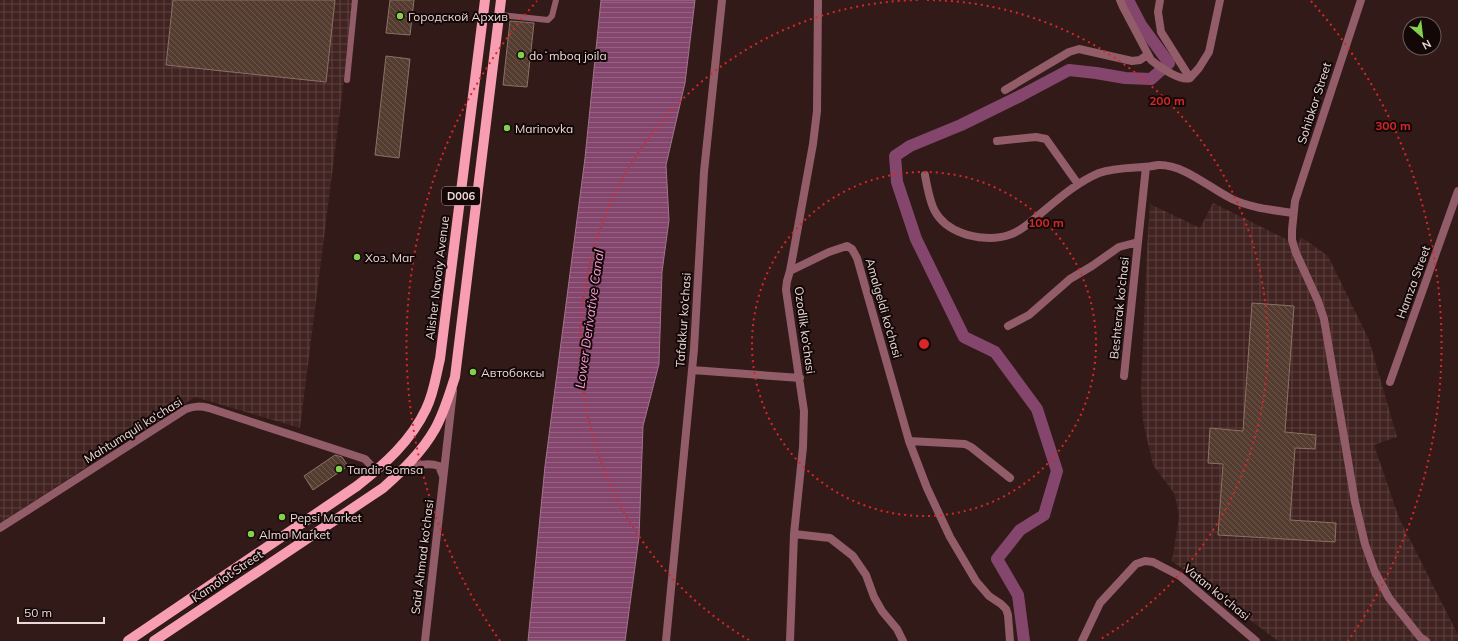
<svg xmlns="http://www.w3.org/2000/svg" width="1458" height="641" viewBox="0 0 1458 641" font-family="Mulish,sans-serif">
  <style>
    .industrial { fill: url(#industrial-grid) }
    .water { fill: url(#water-rules); stroke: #a3728e }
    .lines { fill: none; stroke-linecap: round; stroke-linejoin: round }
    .canal { stroke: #85466e; stroke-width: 12 }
    .building { fill: url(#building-back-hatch); stroke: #8b7165 }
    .lane { stroke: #925c69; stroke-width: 6 }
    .street { stroke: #925c69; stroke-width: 8 }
    .primary { stroke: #f79eb3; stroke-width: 10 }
    .ring { fill: none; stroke: #d62828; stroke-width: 2; stroke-dasharray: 2 4 }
    .poi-dot { fill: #83d04f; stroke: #130807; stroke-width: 1.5 }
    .labels { text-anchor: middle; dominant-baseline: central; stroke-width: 4; stroke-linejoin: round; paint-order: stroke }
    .shield { fill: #130807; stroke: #aa9a99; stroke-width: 1 }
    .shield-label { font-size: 11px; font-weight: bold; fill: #ead9d7 }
    .poi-label { font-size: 12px; fill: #ead9d7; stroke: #130807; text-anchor: start }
    .street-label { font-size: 12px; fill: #ead9d7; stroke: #130807 }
    .water-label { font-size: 13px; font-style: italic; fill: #fb9ed8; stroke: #130807 }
    .centre { fill: #d62828; stroke: #130807; stroke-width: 2 }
    .ring-label { font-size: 12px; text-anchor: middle; font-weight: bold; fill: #d62828; stroke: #130807; stroke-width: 4; stroke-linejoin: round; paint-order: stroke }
  </style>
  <defs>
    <pattern id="industrial-grid" width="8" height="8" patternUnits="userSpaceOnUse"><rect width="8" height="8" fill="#412321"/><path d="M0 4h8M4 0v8" fill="none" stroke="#5d4240"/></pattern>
    <pattern id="water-rules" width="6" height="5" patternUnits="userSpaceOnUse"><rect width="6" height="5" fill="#85466e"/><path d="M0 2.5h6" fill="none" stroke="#966082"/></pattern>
    <pattern id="building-back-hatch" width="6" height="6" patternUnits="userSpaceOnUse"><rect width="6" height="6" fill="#543c31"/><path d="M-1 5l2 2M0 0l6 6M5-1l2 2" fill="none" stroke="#6d584e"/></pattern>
  </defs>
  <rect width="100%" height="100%" fill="#321a18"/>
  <path class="industrial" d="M0 0H354L300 428 195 397 0 523Z
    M1213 203 1298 245 1301 237 1328 256 1369 340 1397 437 1374 445 1399 518 1458 635V641H1278L1172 561 1179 517 1177 505 1174 493 1153 465 1143 421 1141 388 1147 250 1150 204 1200 228Z"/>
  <path class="water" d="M601 0H695L685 83 666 165 669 220 662 272 659 364 643 426 639 537 625 641H528L545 466 585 158Z"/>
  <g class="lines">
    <path class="canal" d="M1024 641 1018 595 997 559 1020 530 1044 515 1057 471 1037 409 995 352 964 337 916 239 897 182 895 156 910 146 961 125 1022 95 1069 70 1096 73 1125 78 1151 79 1169 63 1141 25 1128 0"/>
  </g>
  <path class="building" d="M173 0H335L326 82 166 65Z
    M390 0H414L410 35 386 33Z
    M510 21 534 23 527 87 503 85Z
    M386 56 410 59 399 158 375 155Z
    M1252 303 1294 306 1285 432 1316 435 1315 449 1295 448 1290 520 1336 523 1335 542 1218 535 1223 464 1208 463 1210 428 1243 431Z
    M335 455 342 457 348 466 313 490 304 476Z"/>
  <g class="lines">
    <path class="lane" d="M500 15 548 20 552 16 556 0
      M347 80 355 0"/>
    <path class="street" d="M1120 0 1123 7 1151 60C1158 66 1181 82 1190 78
      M1160 0 1158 12 1161 32 1190 78
      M1361 0 1295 201 1292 230V240L1296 253 1318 301 1324 319 1355 502 1365 544 1375 572 1389 598 1420 637 1426 641
      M1190 78 1199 68 1209 52 1220 0
      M1005 90 1069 52 1079 49 1132 61 1140 60 1147 55
      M997 141 1036 137 1046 139 1078 184
      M925 175C930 203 933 222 962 233 975 238 995 240 1009 235 1019 232 1027 225 1034 219 1054 203 1075 183 1099 173 1113 168 1128 168 1143 167 1148 167 1153 166 1158 165 1184 164 1209 188 1232 199 1251 208 1273 210 1293 213
      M790 271 829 252 847 246 852 249 857 258 909 441 927 488 950 537 976 581 989 596 1001 604 1006 609 1008 615 1010 641
      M1008 326 1029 315 1070 279 1092 266 1119 247 1138 242 1146 167
      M692 370 800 378
      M1124 376 1138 242
      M1390 382 1458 191
      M909 441 965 444 971 447 1010 478
      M403 471C415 465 426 462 439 466L443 476
      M0 528 186 409C195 406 200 406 209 408L365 459 376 471
      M794 534 830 538 853 556 866 575 874 597 882 611 897 629 903 641
      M425 641 453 391
      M666 641 694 349 704 172 722 0
      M790 641 794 534 803 447 804 411 786 290 787 281 790 271 813 144 817 111 818 0
      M1082 641 1100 603 1136 564 1145 561 1153 562 1180 576 1256 641"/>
    <path class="primary" d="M128 641 357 486C384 465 411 441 426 409 434 393 436 375 440 359L485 0
      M154 641 383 488C402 471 422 452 435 429 444 413 449 395 455 377L501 0"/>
  </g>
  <g class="ring">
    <circle cx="924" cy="344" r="172"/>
    <path d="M749 640A344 344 0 0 1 921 0M927 0A344 344 0 0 1 1099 640"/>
    <path d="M500 641A517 517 0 0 1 537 1M1311 1A517 517 0 0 1 1348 641"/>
  </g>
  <g class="poi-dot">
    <circle cx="400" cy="16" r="4"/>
    <circle cx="521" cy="55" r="4"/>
    <circle cx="507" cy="128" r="4"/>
    <circle cx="357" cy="257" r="4"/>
    <circle cx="473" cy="372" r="4"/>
    <circle cx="339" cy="469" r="4"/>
    <circle cx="282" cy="517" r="4"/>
    <circle cx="251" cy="534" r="4"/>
  </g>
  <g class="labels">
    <rect class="shield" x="442" y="187" width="38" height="18" rx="3"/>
    <g class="shield-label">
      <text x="461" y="196">D006</text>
    </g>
    <g class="poi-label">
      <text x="408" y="16">Городской Архив</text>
      <text x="529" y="55">doʻmboq joila</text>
      <text x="515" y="128">Marinovka</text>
      <text x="365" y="257">Хоз. Маг</text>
      <text x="481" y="372">Автобоксы</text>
      <text x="347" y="469">Tandir Somsa</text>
      <text x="290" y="517">Pepsi Market</text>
      <text x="259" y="534">Alma Market</text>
    </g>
    <g class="street-label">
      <text transform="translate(1314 103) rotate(-72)">Sohibkor Street</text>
      <text transform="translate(437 278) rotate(-83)">Alisher Navoiy Avenue</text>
      <text transform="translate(1413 282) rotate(-70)">Hamza Street</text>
      <text transform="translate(884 308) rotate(74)">Amalgeldi ko‘chasi</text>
      <text transform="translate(1119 308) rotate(-84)">Beshterak ko‘chasi</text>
      <text transform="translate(683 320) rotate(-86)">Tafakkur ko‘chasi</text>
      <text transform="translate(805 330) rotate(82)">Ozodlik ko‘chasi</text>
      <text transform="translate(133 430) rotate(-32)">Mahtumquli ko‘chasi</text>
      <text transform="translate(422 557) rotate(-83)">Said Ahmad ko‘chasi</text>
      <text transform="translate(227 576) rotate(-34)">Kamolot Street</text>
      <text transform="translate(1217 592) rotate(39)">Vatan ko'chasi</text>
    </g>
    <g class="water-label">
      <text transform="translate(589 319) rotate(-82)">Lower Derivative Canal</text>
    </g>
  </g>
  <circle cx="924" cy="344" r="6" class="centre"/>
  <g class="ring-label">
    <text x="1167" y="105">200 m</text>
    <text x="1393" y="130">300 m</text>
    <text x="1046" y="227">100 m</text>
  </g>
  <g transform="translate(1422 36) rotate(152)"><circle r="19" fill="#130807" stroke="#695c5a"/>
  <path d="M0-3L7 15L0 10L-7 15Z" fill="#83d04f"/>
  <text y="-6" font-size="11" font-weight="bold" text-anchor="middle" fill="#ead9d7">N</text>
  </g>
  <path d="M18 617v6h86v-6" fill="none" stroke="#ead9d7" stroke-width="2"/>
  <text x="24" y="617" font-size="12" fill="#ead9d7" stroke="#130807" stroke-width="3" paint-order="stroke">50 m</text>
</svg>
